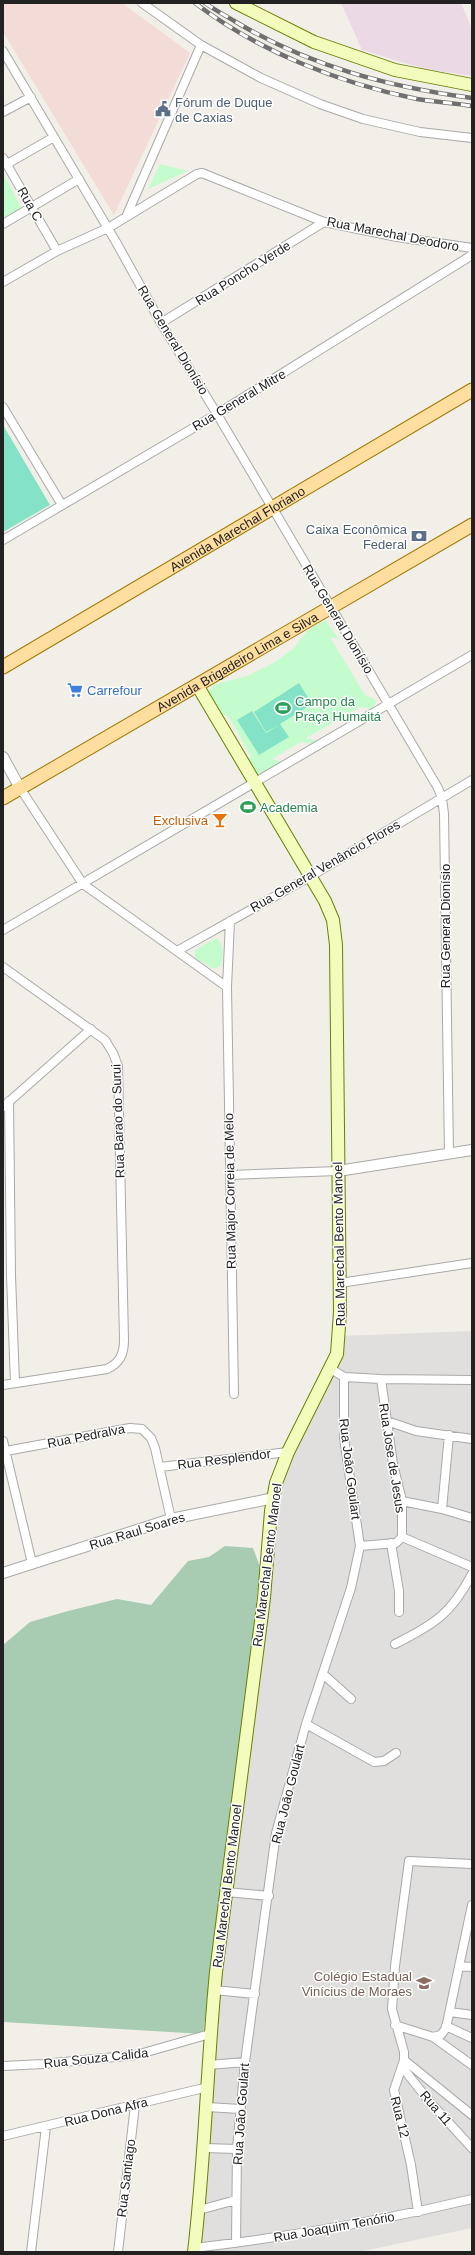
<svg xmlns="http://www.w3.org/2000/svg" width="475" height="2255" viewBox="0 0 475 2255" font-family="Helvetica,sans-serif">
  <style>
    .residential { fill: #e0dfde }
    .commercial { fill: #f3dbd7 }
    .industrial { fill: #ebdae6 }
    .cemetery { fill: #a8ccb1 }
    .park { fill: #c5fcce }
    .pitch { fill: #84e3c6 }
    .lines { fill: none; stroke-linecap: round; stroke-linejoin: round }
    .minor-casing { stroke: #a9a9a9; stroke-width: 10 }
    .tertiary-casing { stroke: #a9a9a9; stroke-width: 12 }
    .secondary-casing { stroke: #688001; stroke-width: 14 }
    .primary-casing { stroke: #9f7800; stroke-width: 15 }
    .minor { stroke: #fff; stroke-width: 8 }
    .tertiary { stroke: #fff; stroke-width: 10 }
    .secondary { stroke: #f3fcbc; stroke-width: 12 }
    .primary { stroke: #ffdea0; stroke-width: 13 }
    .rail-casing { stroke: #707070; stroke-width: 4.5 }
    .rail { stroke: #fff; stroke-width: 3; stroke-dasharray: 9; stroke-linecap: butt }
    .labels { text-anchor: middle; dominant-baseline: central; stroke-width: 3; stroke-linejoin: round; paint-order: stroke }
    .service-label { font-size: 13px; fill: #4e5e75; stroke: #fff; text-anchor: start }
    .street-label { font-size: 13px; fill: #222; stroke: #fff }
    .shop-label { font-size: 13px; fill: #366cbe; stroke: #fff; text-anchor: start }
    .leisure-label { font-size: 13px; fill: #27864d; stroke: #fff; text-anchor: start }
    .food-label { font-size: 13px; fill: #c56008; stroke: #fff; text-anchor: end }
    .education-label { font-size: 13px; fill: #785e54; stroke: #fff; text-anchor: end }
  </style>
  <rect width="100%" height="100%" fill="#f2efe8"/>
  <path class="residential" d="M472 1331V2228L359 2252H191L275 1477 339 1336Z"/>
  <path class="commercial" d="M3 3H122L190 53 114 215 3 32Z"/>
  <path class="industrial" d="M341 3H461L472 29V76L425 69 362 50Z"/>
  <path class="cemetery" d="M225 1546 253 1548 260 1567 237 1785 203 2034 3 2022V1645L30 1622 68 1611 117 1599 151 1605 188 1561 209 1557Z"/>
  <path class="park" d="M160 164 188 171 148 189Z
    M3 173 22 209 3 221Z
    M325 620 339 639 330 637 365 695 375 699 376 703 371 709 360 707 344 716 354 720 352 721 340 719 306 738 318 741 314 744 301 742 272 759 283 762 256 775 244 757 252 758 228 716 218 714 207 693 215 684 247 676 273 663 293 649 309 629Z
    M216 938C225 943 223 958 221 966L214 969 195 958V950Z"/>
  <path class="pitch" d="M3 425 50 505 3 532Z
    M299 683 312 704 280 724 289 737 259 755 237 720 252 711 266 733 279 725 266 732 254 712Z"/>
  <g class="lines">
    <defs>
      <path id="minor" d="M142 3 201 45 261 78 320 104 363 119 420 132 472 138
        M3 51 116 242 161 323 217 414 438 788 442 798 444 814 449 1154
        M3 112 31 97
        M3 158 57 251
        M7 164 54 137
        M126 217 201 45
        M3 224 79 179
        M3 282 57 251 108 228 197 174 202 173 324 222 397 237 472 248
        M161 323 324 222
        M3 407 62 505
        M3 540 217 414 472 255
        M20 788 83 884 227 987
        M230 921 227 987 234 1394
        M3 930 472 655
        M177 951 311 876 472 780
        M3 967 105 1040 113 1053 118 1066 124 1340C124 1354 120 1363 107 1369L3 1385
        M9 1101 11 1276 15 1383
        M3 1107 91 1029
        M230 1175 338 1171
        M340 1283 472 1263
        M331 1369 344 1377 381 1379 472 1380
        M381 1379 393 1464 402 1501V1537
        M387 1421 416 1431 472 1439
        M3 1441 32 1563
        M6 1451 130 1428 142 1429 151 1438 155 1448 171 1519
        M160 1467 288 1452
        M402 1501 442 1509 472 1518
        M442 1509 449 1435
        M402 1537 472 1567
        M391 1543 399 1591V1612
        M360 1546 396 1543 402 1537
        M395 1644C435 1624 451 1614 472 1574
        M323 1674 351 1699
        M306 1724 374 1762 384 1761 396 1753
        M226 1892 269 1896
        M459 1966 472 1967
        M214 1990 255 1994
        M450 2012 472 2015
        M395 2025 433 2037 441 2035 446 2028 472 1905
        M446 2026 472 2038
        M433 2037 472 2065
        M404 2060 472 2115
        M209 2065 245 2062
        M3 2066 43 2064 136 2055 210 2034
        M402 2067 429 2101 472 2148
        M207 2107 240 2109
        M3 2136 208 2087
        M204 2148 237 2149
        M199 2210 236 2200
        M418 2212 411 2165 394 2090 404 2060V2052L392 2009 395 1966 409 1861 472 1864
        M236 2243 237 2149 245 2062 276 1833 306 1724 351 1588 360 1546 344 1438V1377
        M194 2248C287 2237 381 2221 472 2199
        M31 2252 46 2127
        M118 2252 135 2105"/>
      <path id="tertiary" d="M3 757 20 788
        M338 1171 472 1150
        M3 1573 171 1519 274 1498"/>
      <path id="secondary" d="M236 3 314 42 395 70 472 85
        M194 2252C205 2159 207 2065 216 1972L264 1598 271 1511 276 1483 288 1452 337 1354 340 1312 336 945 333 920 325 901 197 685"/>
      <g id="primary">
        <path id="s1" d="M3 667 472 390"/>
        <path id="s2" d="M3 798 472 525"/>
      </g>
    </defs>
    <use href="#minor" class="minor-casing"/>
    <use href="#tertiary" class="tertiary-casing"/>
    <use href="#secondary" class="secondary-casing"/>
    <use href="#primary" class="primary-casing"/>
    <use href="#minor" class="minor"/>
    <use href="#tertiary" class="tertiary"/>
    <use href="#secondary" class="secondary"/>
    <use href="#primary" class="primary"/>
    <defs>
      <path id="rail" d="M195 3C258 51 339 83 417 99 435 102 454 103 472 106
        M205 3C215 10 226 16 236 22 309 66 389 87 472 98"/>
    </defs>
    <use href="#rail" class="rail-casing"/>
    <use href="#rail" class="rail"/>
  </g>
  <defs>
    <symbol id="civic-bare" viewBox="-9 -9 18 18"><path d="M-.6-6.5H3V-4.5H.6V-3L4-1V1h2V6H-6V1h2V-1L-.6-3ZM-1.2 2.5V6h2.4V2.5Z" fill="#5c6f8a" stroke="#fff" stroke-width="2.5" paint-order="stroke"/></symbol>
    <symbol id="bank-bare" viewBox="-9 -9 18 18"><path d="M-6-4H6V4H-6ZM0-2.3a2.3 2.3 0 1 0 0 4.6a2.3 2.3 0 1 0 0-4.6Z" fill="#5c6f8a" stroke="#fff" stroke-width="2.5" paint-order="stroke"/></symbol>
    <symbol id="supermarket-bare" viewBox="-9 -9 18 18"><path d="M-6-5.5h2.5l.6 2H6L4.5 2H-2.5L-4.4-4H-6ZM-1.5 3.2a1.3 1.3 0 1 0 .1 0ZM3 3.2a1.3 1.3 0 1 0 .1 0Z" fill="#3f7fe0" stroke="#fff" stroke-width="2.5" paint-order="stroke"/></symbol>
    <symbol id="stadium-bare" viewBox="-9 -9 18 18"><path d="M0-5a6.5 5 0 1 0 0 10a6.5 5 0 1 0 0-10ZM-3.5-1.8h7v3.6h-7Z" fill="#2e9e5b" stroke="#fff" stroke-width="2.5" paint-order="stroke"/></symbol>
    <symbol id="bar-bare" viewBox="-9 -9 18 18"><path d="M-6-5H6L.8 .8V4.5H3.5V6h-7V4.5H-.8V.8Z" fill="#e8710a" stroke="#fff" stroke-width="2.5" paint-order="stroke"/></symbol>
    <symbol id="school-bare" viewBox="-9 -9 18 18"><path d="M0-5L7-2L0 1L-7-2ZM-4 1L0 2.5L4 1V4Q0 6-4 4Z" fill="#8d6e63" stroke="#fff" stroke-width="2.5" paint-order="stroke"/></symbol>
  </defs>
  <g fill-rule="evenodd">
    <use href="#civic-bare" x="152" y="98" width="22" height="22"/>
    <use href="#bank-bare" x="408" y="525" width="22" height="22"/>
    <use href="#supermarket-bare" x="64" y="679" width="22" height="22"/>
    <use href="#stadium-bare" x="272" y="697" width="22" height="22"/>
    <use href="#stadium-bare" x="237" y="796" width="22" height="22"/>
    <use href="#bar-bare" x="209" y="809" width="22" height="22"/>
    <use href="#school-bare" x="413" y="1972" width="22" height="22"/>
  </g>
  <g class="labels">
    <g class="service-label">
      <text x="175" y="102">Fórum de Duque<tspan x="175" dy="15">de Caxias</tspan></text>
      <text x="407" y="529" text-anchor="end">Caixa Econômica<tspan x="407" dy="15">Federal</tspan></text>
    </g>
    <g class="street-label">
      <text transform="translate(30 204) rotate(60)">Rua C</text>
      <text transform="translate(393 234) rotate(11)">Rua Marechal Deodoro</text>
      <text transform="translate(243 273) rotate(-32)">Rua Poncho Verde</text>
      <text transform="translate(173 340) rotate(59)">Rua General Dionísio</text>
      <text transform="translate(239 400) rotate(-31)">Rua General Mitre</text>
      <text stroke="none"><textPath href="#s1" startOffset="272">Avenida Marechal Floriano</textPath></text>
      <text transform="translate(338 619) rotate(59)">Rua General Dionísio</text>
      <text stroke="none"><textPath href="#s2" startOffset="271">Avenida Brigadeiro Lima e Silva</textPath></text>
      <text transform="translate(325 866) rotate(-30)">Rua General Venâncio Flores</text>
      <text transform="translate(445 926) rotate(-90)">Rua General Dionísio</text>
      <text transform="translate(118 1121) rotate(-92)">Rua Barao do Surui</text>
      <text transform="translate(230 1191) rotate(-91)">Rua Major Correia de Melo</text>
      <text transform="translate(339 1244) rotate(-91)">Rua Marechal Bento Manoel</text>
      <text transform="translate(86 1436) rotate(-11)">Rua Pedralva</text>
      <text transform="translate(392 1458) rotate(81)">Rua Jose de Jesus</text>
      <text transform="translate(224 1459) rotate(-7)">Rua Resplendor</text>
      <text transform="translate(350 1469) rotate(83)">Rua Joāo Goulart</text>
      <text transform="translate(137 1531) rotate(-17)">Rua Raul Soares</text>
      <text transform="translate(267 1565) rotate(-83)">Rua Marechal Bento Manoel</text>
      <text transform="translate(288 1794) rotate(-76)">Rua Joāo Goulart</text>
      <text transform="translate(227 1886) rotate(-83)">Rua Marechal Bento Manoel</text>
      <text transform="translate(96 2058) rotate(-6)">Rua Souza Calida</text>
      <text transform="translate(436 2108) rotate(49)">Rua 11</text>
      <text transform="translate(106 2112) rotate(-14)">Rua Dona Afra</text>
      <text transform="translate(241 2114) rotate(-86)">Rua Joāo Goulart</text>
      <text transform="translate(400 2117) rotate(76)">Rua 12</text>
      <text transform="translate(126 2178) rotate(-83)">Rua Santiago</text>
      <text transform="translate(334 2227) rotate(-10)">Rua Joaquim Tenório</text>
    </g>
    <g class="shop-label">
      <text x="87" y="690">Carrefour</text>
    </g>
    <g class="leisure-label">
      <text x="295" y="701">Campo da<tspan x="295" dy="15">Praça Humaitá</tspan></text>
      <text x="260" y="807">Academia</text>
    </g>
    <g class="food-label">
      <text x="208" y="820">Exclusiva</text>
    </g>
    <g class="education-label">
      <text x="412" y="1976">Colégio Estadual<tspan x="412" dy="15">Vinícius de Moraes</tspan></text>
    </g>
  </g>
  <rect width="475" height="2255" fill="none" stroke="#222222" stroke-width="8"/>
</svg>
